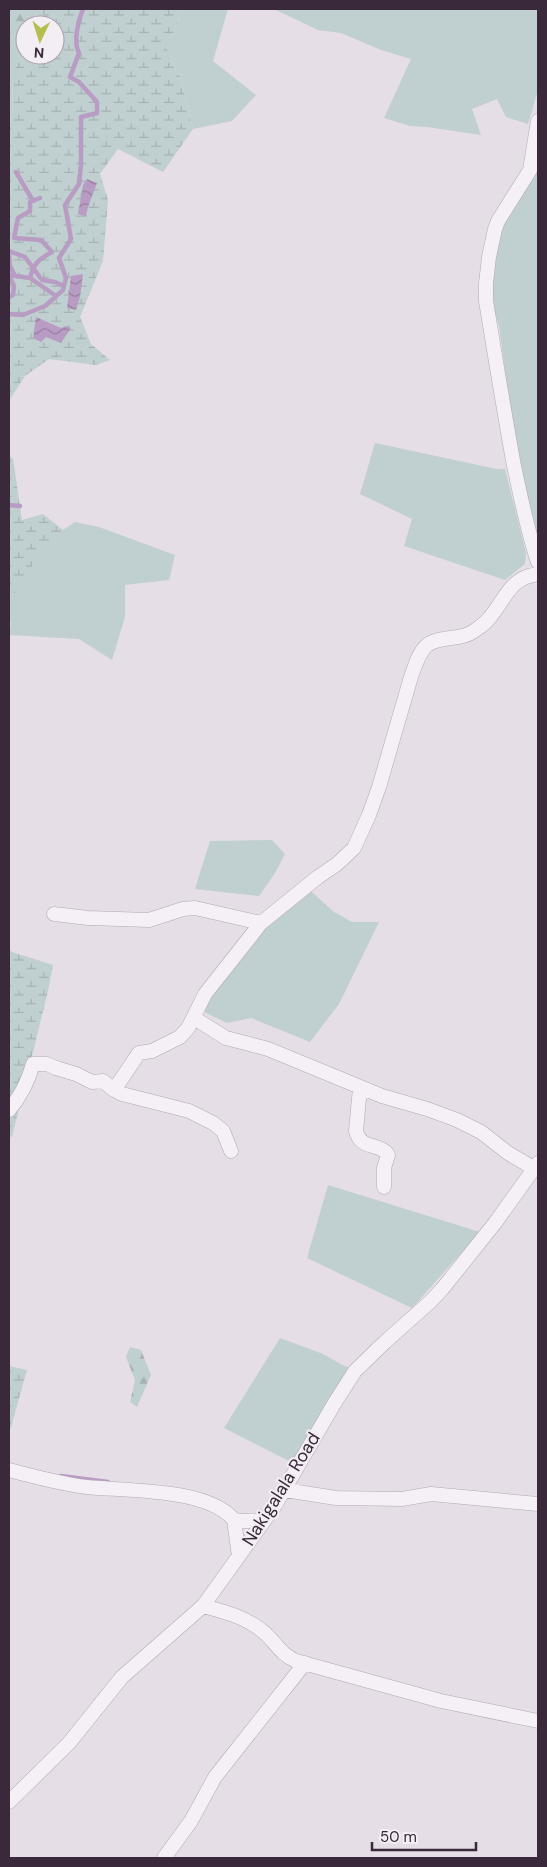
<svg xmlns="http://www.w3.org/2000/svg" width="547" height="1867" viewBox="0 0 547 1867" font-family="'DM Sans',sans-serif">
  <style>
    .grass { fill: #c0cfcf }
    .forest { fill: url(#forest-firs) }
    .wetland { fill: url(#wetland-marsh) }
    .water { fill: url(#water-waves) }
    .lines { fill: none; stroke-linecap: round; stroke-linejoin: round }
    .stream { stroke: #b99cc3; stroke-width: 4.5 }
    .minor-casing { stroke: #b1a8b3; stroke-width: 15 }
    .minor { stroke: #f4f0f5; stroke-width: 14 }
    .labels { text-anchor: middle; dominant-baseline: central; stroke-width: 4; stroke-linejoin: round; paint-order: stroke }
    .street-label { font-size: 18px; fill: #39293b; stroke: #f3edf4 }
  </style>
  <defs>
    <pattern id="forest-firs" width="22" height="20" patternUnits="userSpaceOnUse" patternTransform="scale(1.25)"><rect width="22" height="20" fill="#c0cfcf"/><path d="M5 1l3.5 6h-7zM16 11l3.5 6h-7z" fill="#a6b2b3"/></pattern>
    <pattern id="wetland-marsh" width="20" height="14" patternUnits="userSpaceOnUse" patternTransform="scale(1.25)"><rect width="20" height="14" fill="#c0cfcf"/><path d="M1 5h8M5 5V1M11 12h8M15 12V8" fill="none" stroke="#a6b2b3"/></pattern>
    <pattern id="water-waves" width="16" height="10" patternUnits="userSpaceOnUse" patternTransform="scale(1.25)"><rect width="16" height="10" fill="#b99cc3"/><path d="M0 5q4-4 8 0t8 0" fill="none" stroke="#977fa0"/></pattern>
  </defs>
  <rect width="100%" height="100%" fill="#e5dee6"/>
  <path class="grass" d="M183 9H228L213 61 256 95 232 121 193 129 181 79 167 49Z
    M274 9H538V90L528 124 506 117 497 99 472 109 481 135 427 127 410 126 384 118 411 59 381 50 341 33 318 30Z
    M22 29 25 33V53L13 71 12 118 9 124V38Z
    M538 151V550L512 423 499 326 488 291 498 224Z
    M375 443 497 469H505L526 553 525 564 505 580 404 546 412 519 360 494Z
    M75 522 99 527 175 555 169 580 125 585V617L112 660 79 639 9 635 11 623 9 622V602L21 582 38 557 63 530Z
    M272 840 285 854 275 873 259 896 195 889 210 841Z
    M304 885 334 912 352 922H379L339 1004 310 1042 251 1018 227 1023 206 1013 200 1006 229 967Z
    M328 1185 480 1232 412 1308 307 1258Z
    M280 1338 323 1354 344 1366 353 1368 295 1464 224 1428Z"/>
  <path class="forest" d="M9 9H40L49 25H25V33L22 30 9 38Z
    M130 1347 141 1350 151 1375 137 1407 130 1402 135 1380 126 1357Z"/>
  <path class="wetland" d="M40 9H183L167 49 181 79 193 129 163 172 118 149 100 174 108 200 103 261 80 317 91 344 110 360 96 365 49 359 25 376 9 401V124L12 118 13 71 25 53V55H55V25H49Z
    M9 455 13 459 22 520 43 514 63 530 38 557 9 602Z
    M9 951 53 965 48 991 12 1137 9 1136Z
    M9 1366 27 1370 9 1434Z"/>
  <path class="water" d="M87 179 97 183 88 207 86 216 78 214 83 185Z
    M83 274 80 297 76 310 67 308 71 276Z
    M36 317 61 328 66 326 71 328 61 343 46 337 41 342 33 338Z"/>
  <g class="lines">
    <path class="stream" d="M16 172 33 201
      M40 198 30 202V211L18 218 14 238 41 240 52 252C39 259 33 264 30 278L56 296
      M9 251 25 257 42 280 55 282 64 286
      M9 255 10 266 15 276
      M9 275 30 278
      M9 276 14 286 13 295 9 297
      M9 314 23 315 45 306 63 290 66 278 59 258 71 239 65 205 79 184 81 164V117L97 113V102L79 82 70 77 79 53C73 42 78 21 83 9
      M9 505 20 506
      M61 1476 108 1482"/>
    <defs>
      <path id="minor" d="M538 121 530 170 498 221 495 229 489 257 486 283V301C495 356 504 411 514 466 521 498 527 530 538 562
        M54 914 88 918 149 920 183 909 195 908 261 923
        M194 1018 226 1038 268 1049 382 1096 427 1109 457 1120 481 1132 508 1153 535 1169
        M360 1088 356 1131C361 1151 380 1142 388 1155L384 1168V1187
        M114 1090 122 1094 189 1111 213 1123 223 1131 231 1151
        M9 1110C21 1096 28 1082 33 1064H47L56 1068 76 1074 92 1082 103 1081 114 1090 139 1053 152 1051 180 1037 188 1028 205 994 261 923 318 877 337 864 354 848 369 815 379 787 411 677C415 666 418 654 426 646 439 635 461 641 474 631 480 627 487 622 491 616 507 596 510 578 538 574
        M9 1470C35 1477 61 1484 87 1487 126 1491 208 1488 234 1520L239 1556
        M285 1490 336 1498 402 1499 431 1494 538 1504
        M234 1520 242 1521 264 1520
        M203 1606C226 1612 249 1618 267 1635 278 1646 281 1654 296 1661L441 1701 538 1721
        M9 1802 69 1743 122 1677 203 1606 274 1507 334 1404 355 1371 385 1342 431 1301 443 1288 495 1223 538 1163
        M164 1858 191 1821 215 1777 305 1663"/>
    </defs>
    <use href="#minor" class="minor-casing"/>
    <use href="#minor" class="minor"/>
  </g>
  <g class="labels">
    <g class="street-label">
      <text transform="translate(281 1489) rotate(-58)">Nakigalala Road</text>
    </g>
  </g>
  <rect width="547" height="1867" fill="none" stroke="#39293b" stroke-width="20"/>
  <g transform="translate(40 40) rotate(184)"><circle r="24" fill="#f3edf4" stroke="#a99faa"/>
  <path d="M0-4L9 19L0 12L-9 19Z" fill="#b5bf4f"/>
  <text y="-8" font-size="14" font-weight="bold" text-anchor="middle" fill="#39293b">N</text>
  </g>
  <path d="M372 1842v8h104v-8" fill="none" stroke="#39293b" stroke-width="2.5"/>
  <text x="380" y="1842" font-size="15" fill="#39293b" stroke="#f3edf4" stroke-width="4" paint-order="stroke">50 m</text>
</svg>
